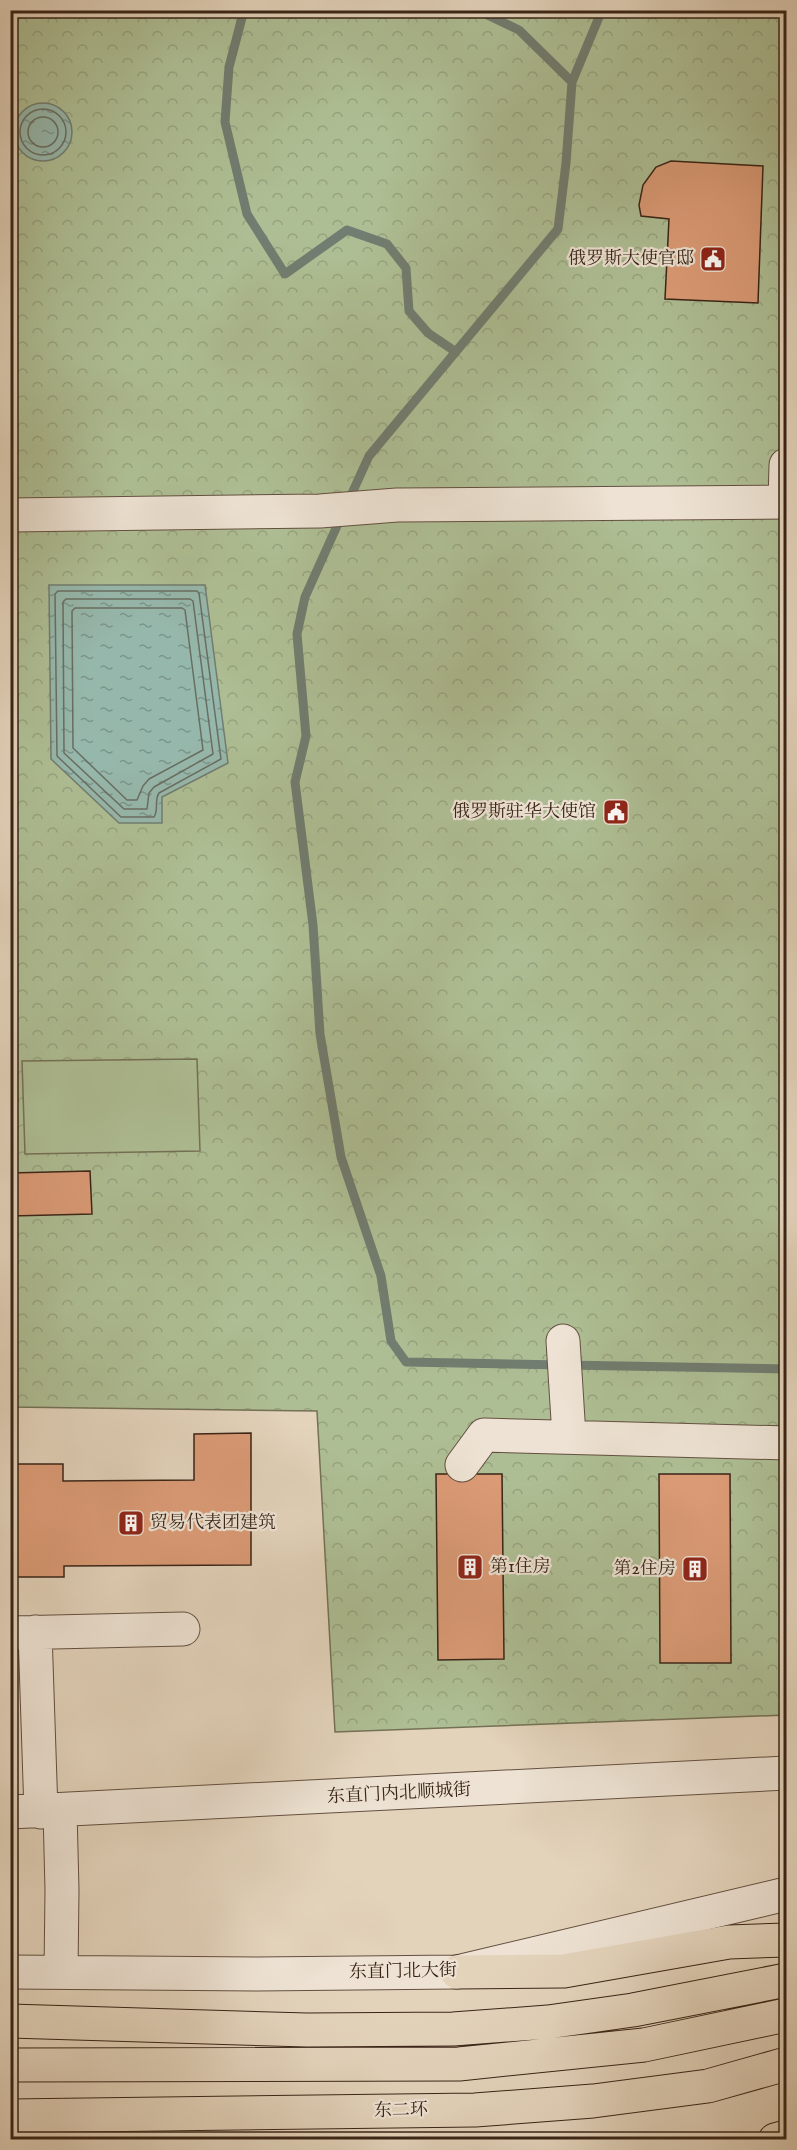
<svg xmlns="http://www.w3.org/2000/svg" width="797" height="2150" viewBox="0 0 797 2150" font-family="'IM FELL English','Noto Serif SC',serif">
  <style>
    .park { fill: url(#park-crowns); stroke: #747156; stroke-width: 1.5 }
    .garden { fill: #aebe94; stroke: #747156; stroke-width: 1.5 }
    .water { fill: url(#water-ripples); stroke: #717d70; stroke-width: 1.5 }
    .lines { fill: none; stroke-linecap: round; stroke-linejoin: round }
    .shore { stroke: #686e62; stroke-width: 1.5 }
    .stream { stroke: #717d70; stroke-width: 9 }
    .building { fill: #db9b76; stroke: #392417; stroke-width: 1.5 }
    .minor-casing { stroke: #645040; stroke-width: 35 }
    .highway-casing { stroke: #392417; stroke-width: 35 }
    .minor { stroke: #ede2d3; stroke-width: 33 }
    .highway { stroke: #e3d3bb; stroke-width: 33 }
    .labels { text-anchor: middle; dominant-baseline: central; stroke-width: 4.5; stroke-linejoin: round; paint-order: stroke }
    .poi-label { font-size: 18px; fill: #392417; stroke: #ede2d3; text-anchor: end }
    .street-label { font-size: 18px; fill: #392417; stroke: #ede2d3 }
  </style>
  <defs>
    <pattern id="park-crowns" width="20" height="18" patternUnits="userSpaceOnUse" patternTransform="scale(1.5)"><rect width="20" height="18" fill="#aebe94"/><path d="M2 6a3 3 0 1 1 6 0M12 15a3 3 0 1 1 6 0" fill="none" stroke="#96a37f"/></pattern>
    <pattern id="water-ripples" width="26" height="14" patternUnits="userSpaceOnUse" patternTransform="scale(1.5)"><rect width="26" height="14" fill="#96b8ac"/><path d="M2 4q2-2 4 0t4 0M15 11q2-2 4 0t4 0" fill="none" stroke="#7b958b"/></pattern>
  </defs>
  <rect width="100%" height="100%" fill="#e3d3bb"/>
  <filter id="stains"><feTurbulence type="fractalNoise" baseFrequency=".00333" numOctaves="4"/><feColorMatrix values="0 0 0 0 .2 0 0 0 0 .09 0 0 0 0 .02 0 0 0 .5 -.17"/></filter>
  <radialGradient id="worn" r=".72"><stop offset=".6" stop-color="#630" stop-opacity="0"/><stop offset="1" stop-color="#630" stop-opacity=".3"/></radialGradient>
  <path class="park" d="M11 11H786V1715L335 1732 317 1411 11 1407Z"/>
  <path class="garden" d="M197 1059 200 1151 25 1154 22 1061Z"/>
  <path class="water" d="M14 132a29 29 0 1 1 58 0a29 29 0 1 1-58 0Z
    M49 585H205L228 763 162 797V823H119L51 759Z"/>
  <g class="lines">
    <path class="shore" d="M20 132a23 23 0 1 1 46 0a23 23 0 1 1-46 0Z
      M28 132a15 15 0 1 1 30 0a15 15 0 1 1-30 0Z
      M58 591H197L199 593 221 759 159 793C154 800 159 810 154 817H121L57 756 55 594Z
      M66 599H190L193 601 213 754 154 787 149 793 147 809H124L64 753 63 602Z
      M75 608H182L185 610 203 750 149 779 143 786 137 800H127L73 748 72 611Z"/>
    <path class="stream" d="M244 10 229 67 225 122 247 214 285 274 347 230 387 244 406 268 409 311 428 333 456 352
      M477 10 519 30 572 82
      M348 502 369 456 558 229 566 163 572 82 602 10
      M341 517 305 597 297 634 306 736 295 782 313 925 320 1034 341 1157 381 1276 391 1341 406 1362 786 1369"/>
  </g>
  <path class="building" d="M671 161 763 166 758 303 665 299 669 219 641 216 639 205 643 185 656 167Z
    M90 1171 92 1214 11 1216 10 1173Z
    M251 1433V1565L64 1566V1577H10V1464H63V1481L194 1480V1434Z
    M436 1474H502L504 1659 438 1660Z
    M659 1474H730L731 1663H660Z"/>
  <g class="lines">
    <defs>
      <path id="minor" d="M785 502 786 465
        M10 515 320 511 397 505 786 502
        M563 1341 569 1436
        M462 1465 484 1435 786 1443
        M35 1632 41 1812
        M10 1633 183 1629
        M60 1811 62 1890 61 1972
        M10 1812 786 1773
        M10 1972 257 1974 457 1972 786 1894"/>
      <path id="highway" d="M457 1972 564 1971 729 1942 786 1940
        M10 2021 307 2030 453 2029 548 2022 633 2010 786 1980
        M10 2065 459 2064 644 2045 786 2015
        M10 2116 475 2110 593 2101 708 2086 786 2064
        M775 2140 786 2137"/>
    </defs>
    <use href="#minor" class="minor-casing"/>
    <use href="#highway" class="highway-casing"/>
    <use href="#minor" class="minor"/>
    <use href="#highway" class="highway"/>
  </g>
  <defs>
    <symbol id="civic-square" viewBox="-11 -11 22 22"><rect x="-9" y="-9" width="18" height="18" rx="4" fill="#8f2418" stroke="#ede2d3"/><path d="M-.6-6.5H3V-4.5H.6V-3L4-1V1h2V6H-6V1h2V-1L-.6-3ZM-1.2 2.5V6h2.4V2.5Z" fill="#fff"/></symbol>
    <symbol id="building-square" viewBox="-11 -11 22 22"><rect x="-9" y="-9" width="18" height="18" rx="4" fill="#8f2418" stroke="#ede2d3"/><path d="M-4-6H4V6H1V3H-1V6H-4ZM-2.5-4.3h1.7v1.8h-1.7ZM.8-4.3h1.7v1.8H.8ZM-2.5-1h1.7V.8h-1.7ZM.8-1h1.7V.8H.8Z" fill="#fff"/></symbol>
  </defs>
  <g fill-rule="evenodd">
    <use href="#civic-square" x="698" y="244" width="30" height="30"/>
    <use href="#civic-square" x="601" y="797" width="30" height="30"/>
    <use href="#building-square" x="116" y="1508" width="30" height="30"/>
    <use href="#building-square" x="455" y="1552" width="30" height="30"/>
    <use href="#building-square" x="680" y="1554" width="30" height="30"/>
  </g>
  <g class="labels">
    <g class="poi-label">
      <text x="694" y="259">俄罗斯大使官邸</text>
      <text x="596" y="812">俄罗斯驻华大使馆</text>
      <text x="150" y="1523" text-anchor="start">贸易代表团建筑</text>
      <text x="490" y="1567" text-anchor="start">第1住房</text>
      <text x="676" y="1569">第2住房</text>
    </g>
    <g class="street-label">
      <text transform="translate(399 1794) rotate(-3)">东直门内北顺城街</text>
      <text transform="translate(403 1972) rotate(-1)">东直门北大街</text>
      <text transform="translate(401 2111) rotate(-1)">东二环</text>
    </g>
  </g>
  <rect width="797" height="2150" fill="none" stroke="#e3d3bb" stroke-width="36"/>
  <rect x="12" y="12" width="773" height="2126" fill="none" stroke="#392417" stroke-width="3"/>
  <rect x="18" y="18" width="761" height="2114" fill="none" stroke="#392417" stroke-width="1.5"/>
  <rect width="100%" height="100%" filter="url(#stains)"/>
  <rect width="100%" height="100%" fill="url(#worn)"/>
</svg>
